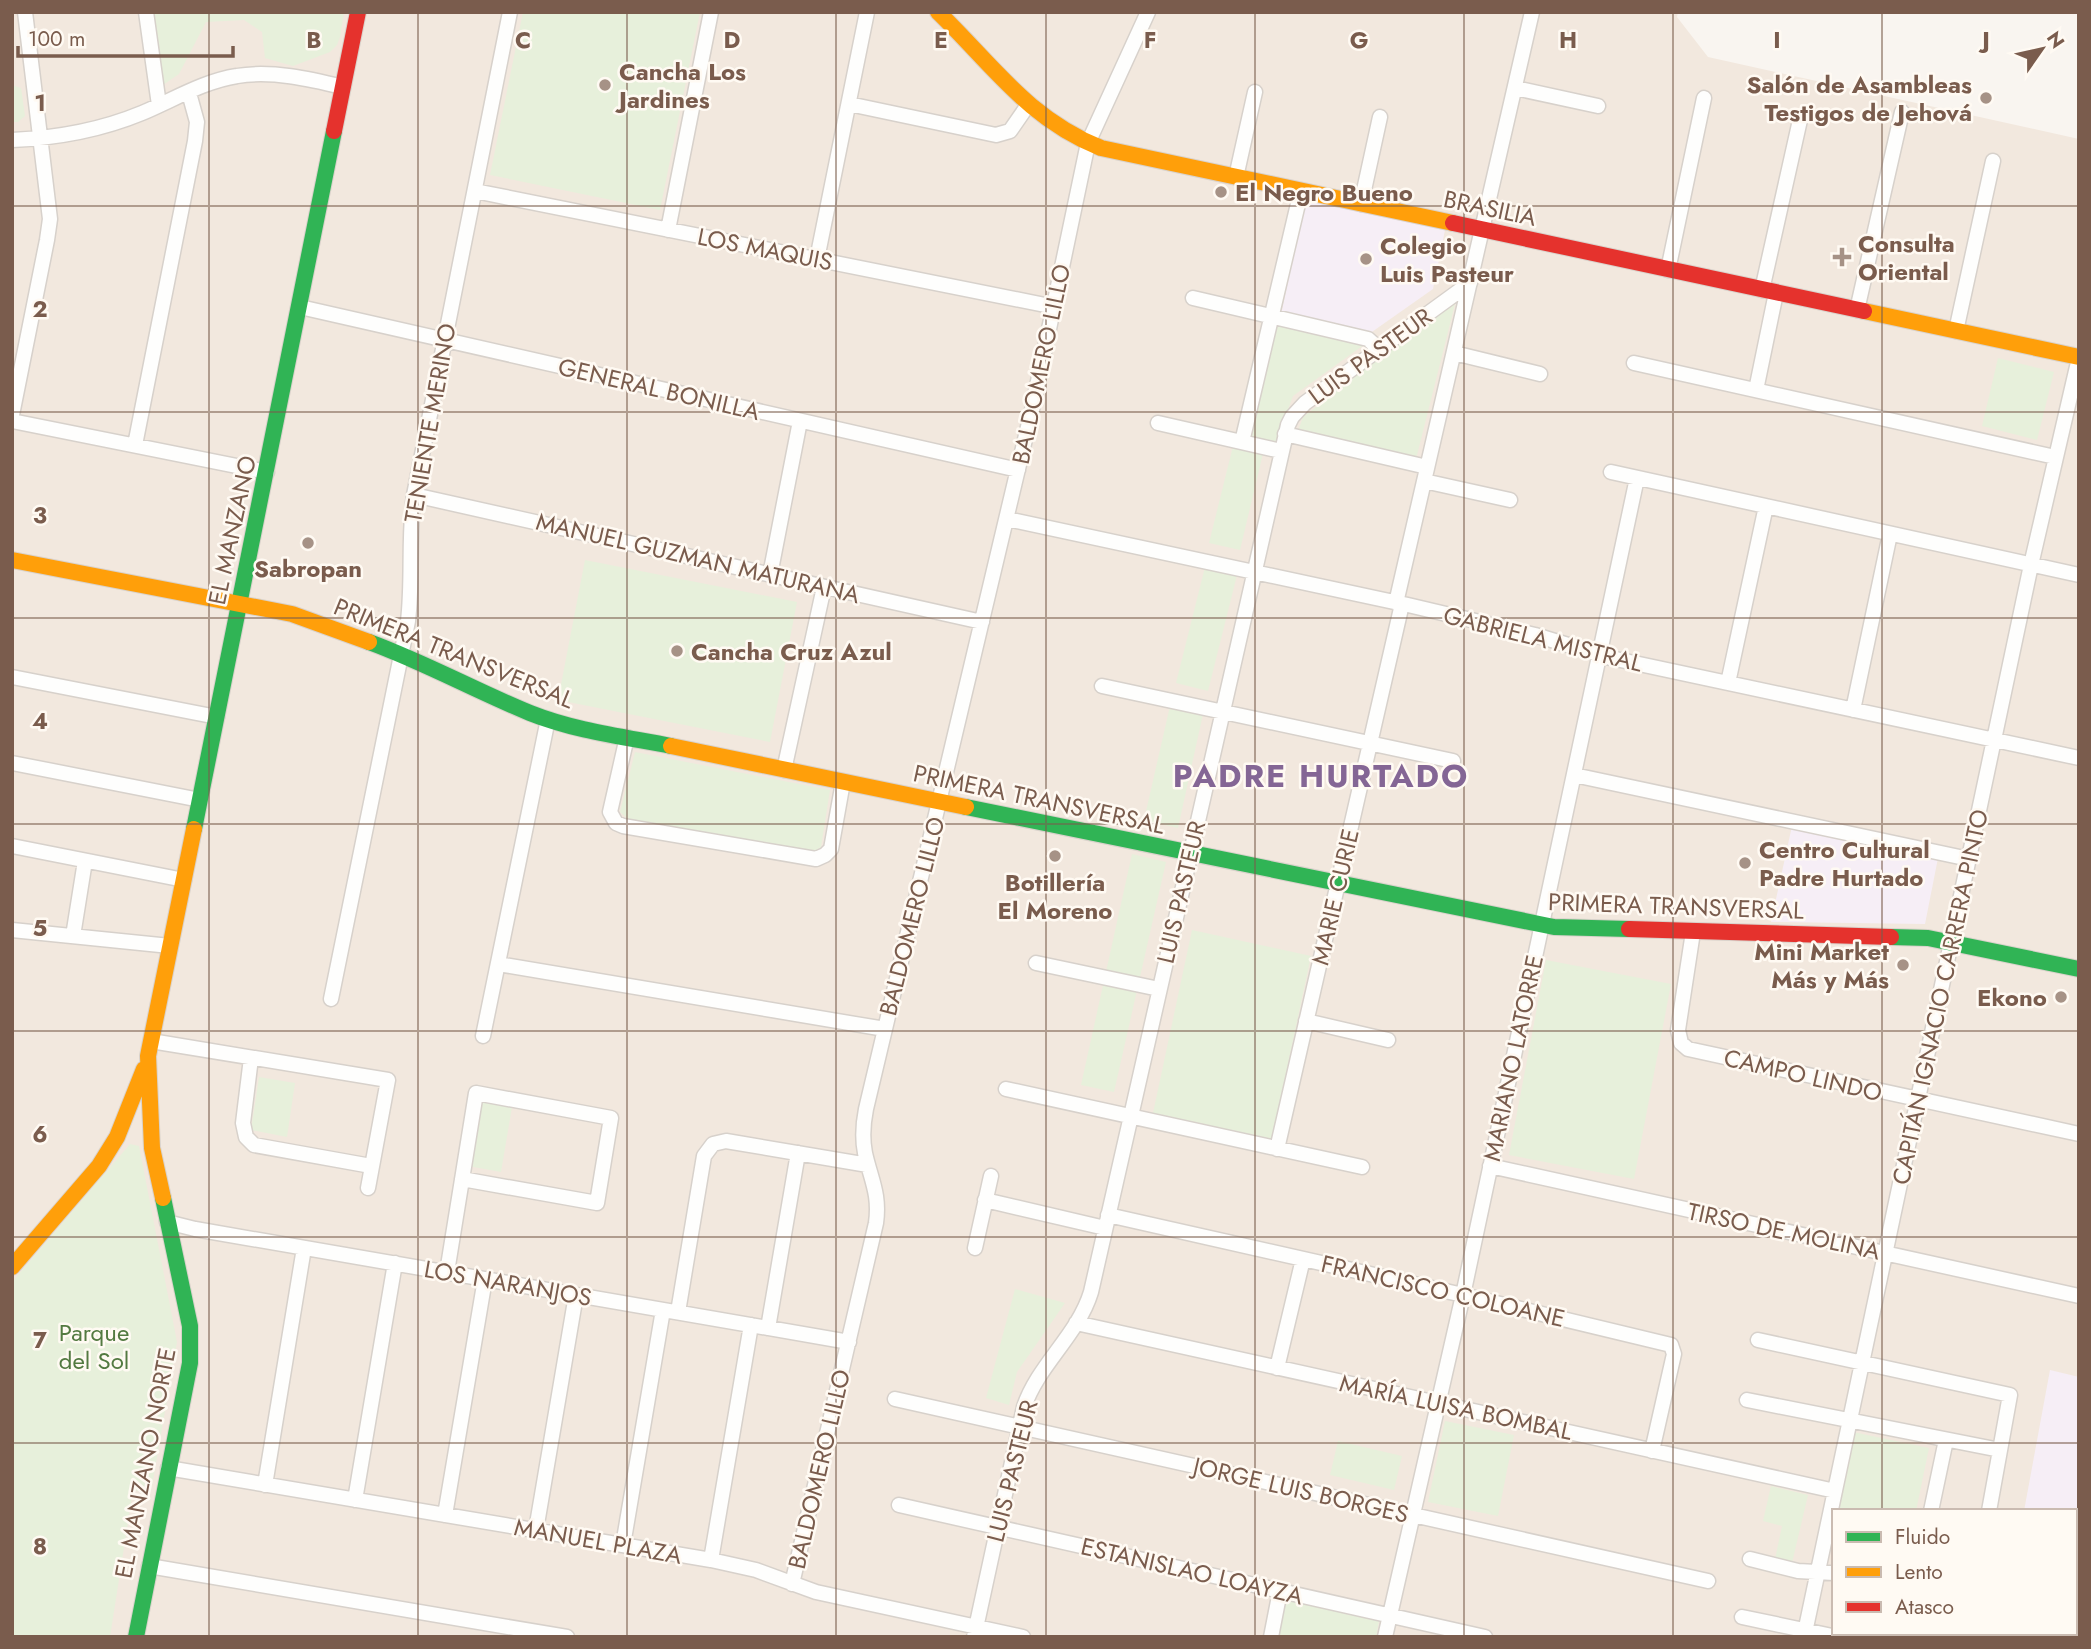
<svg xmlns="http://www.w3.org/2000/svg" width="2091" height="1649" viewBox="0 0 2091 1649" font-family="Jost,sans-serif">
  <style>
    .residential { fill: #f2e8de; fill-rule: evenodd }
    .education { fill: #f6eef6 }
    .green { fill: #e7f0db }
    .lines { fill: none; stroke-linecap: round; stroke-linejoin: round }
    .street-casing { stroke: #d7d1cb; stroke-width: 17 }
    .fast-casing { stroke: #d9d2cb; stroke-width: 18 }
    .slow-casing { stroke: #d9d2cb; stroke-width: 18 }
    .jam-casing { stroke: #d9d2cb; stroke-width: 18 }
    .street { stroke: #fefefd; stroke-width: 14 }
    .fast { stroke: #30b455; stroke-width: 16 }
    .slow { stroke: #ff9f0a; stroke-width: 16 }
    .jam { stroke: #e5322d; stroke-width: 16 }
    .grid { fill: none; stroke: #7a5c4d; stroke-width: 2; stroke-opacity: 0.55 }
    .poi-dot { fill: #a69286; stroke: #fffaf3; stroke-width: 2.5 }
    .labels { text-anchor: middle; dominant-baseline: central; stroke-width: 5; stroke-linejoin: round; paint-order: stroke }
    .poi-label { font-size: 24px; font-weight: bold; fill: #7a5c4d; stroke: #fffaf3; text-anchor: start }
    .street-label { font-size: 24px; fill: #7a5c4d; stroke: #fffaf3 }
    .park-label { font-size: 24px; fill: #537a41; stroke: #fffaf3 }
    .district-label { font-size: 32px; font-weight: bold; letter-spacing: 2px; fill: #846695; stroke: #fffaf3 }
    .grid-label { font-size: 23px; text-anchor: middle; font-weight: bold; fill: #7a5c4d; stroke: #fffaf3; stroke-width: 5; stroke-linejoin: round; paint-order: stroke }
  </style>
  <rect width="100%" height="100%" fill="#f9f5f0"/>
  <path class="residential" d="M12 12H1678L1677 17 1708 57 2079 139V1637H12ZM1834 1511H2075V1633H1834Z"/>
  <path class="education" d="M1305 199 1445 230 1433 289 1369 334 1281 315Z
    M1792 826 1938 858 1925 924 1771 922Z
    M2050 1370 2079 1377V1637H2001L2002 1633H2075V1511H2024Z"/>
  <path class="green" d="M150 12H344L340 37 337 45 330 52 293 66 265 58 262 32 244 20 206 22 179 74 160 87Z
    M523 12H700L660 210 490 175Z
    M12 85 21 88 25 116 18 122H12Z
    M1451 303 1455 304 1416 459 1298 431 1303 417Z
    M1277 324 1365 344 1293 396 1275 445 1249 439Z
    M1998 358 2054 372 2037 440 1982 426Z
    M1235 438 1265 445 1240 550 1209 543Z
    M585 560 797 602 770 742 558 700Z
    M1205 567 1237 575 1208 691 1176 683Z
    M1170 706 1203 714 1178 828 1144 820Z
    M635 752 830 790 821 847 811 853 628 819 620 812Z
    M1132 854 1166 862 1114 1092 1081 1085Z
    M1192 930 1311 956 1272 1139 1153 1113Z
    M1546 960 1671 984 1634 1179 1509 1155Z
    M259 1077 295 1083 287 1137 251 1130Z
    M479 1101 512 1107 501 1172 468 1166Z
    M130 1144 139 1146 177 1342 152 1486 149 1493 133 1490 110 1637H12V1282Z
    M1015 1289 1065 1303 1017 1372 1009 1405 986 1398Z
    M1445 1421 1514 1435 1498 1516 1428 1502Z
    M1853 1432 1929 1448 1916 1511H1837Z
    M1338 1441 1402 1456 1394 1490 1330 1475Z
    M1771 1486 1808 1495 1792 1563 1775 1559 1782 1526 1763 1521Z
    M1284 1600 1357 1614 1379 1621 1376 1637H1276Z"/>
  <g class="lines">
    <defs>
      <path id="street" d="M146 12 159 105
        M1515 88 1598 106
        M849 104 996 135 1010 131 1028 105
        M12 140C57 138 101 130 142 113 173 100 204 81 237 76 271 70 310 79 343 87
        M1236 177 1255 92
        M475 191 1055 307
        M1361 204 1380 117
        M668 230 711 12
        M817 259 867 12
        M1668 270 1704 98
        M1762 290 1800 120
        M1193 298 1368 339 1379 349
        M300 307 1018 470
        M1857 310 1902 112
        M1956 331 1993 161
        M1454 353 1540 374
        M1634 363 2055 457
        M1756 390 1776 293
        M12 415 47 240 50 219 25 12
        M12 421 267 472
        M1158 423 1281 451
        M1285 434 1427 467
        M1242 442 1301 191
        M135 445 195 141 197 122 189 93
        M1611 472 2079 575
        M1424 481 1510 500
        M414 495 982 622
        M1007 519 1408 605 1535 635 1611 658 2079 758
        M770 575 800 421
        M1396 603 1532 12
        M12 677 217 717
        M1728 683 1766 506
        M1102 686 1453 761
        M1853 710 1890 534
        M627 737 610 812 616 823 623 826 816 859 825 855 831 849 843 782
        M12 763 200 800
        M784 770 824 587
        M1574 775 1969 859
        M12 846 184 880
        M12 930 170 946
        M1693 932 1678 1030 1681 1043 1688 1049 2079 1134
        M73 936 85 861
        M1036 963 1159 989
        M498 964 885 1029
        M331 999 408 621C413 579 408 537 414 495L510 12
        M1306 1021 1388 1040
        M483 1036 548 719
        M151 1041 388 1080 368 1188
        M251 1058 243 1123 246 1137 254 1145 371 1166
        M1006 1089 1362 1167
        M1277 1149 1402 604
        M1490 1166 2079 1296
        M985 1200 1105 1228
        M1108 1215 1463 1295 1671 1345 1674 1354 1652 1451
        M167 1222 195 1229 849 1342
        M975 1248 991 1176
        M447 1272 476 1093 611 1118 597 1203 462 1179
        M678 1312 704 1156 713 1144 726 1141 868 1165
        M1076 1323 1835 1491
        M768 1328 798 1153
        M1758 1340 2010 1395 1989 1511
        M1277 1368 1303 1259
        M895 1399 1708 1581
        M1747 1400 2000 1450
        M168 1468 711 1560 756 1570 816 1592 1023 1637
        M265 1485 304 1248
        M355 1500 395 1263
        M899 1505 1485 1637
        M1931 1511 1946 1440
        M445 1515 485 1279
        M536 1530 576 1295
        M623 1545 663 1310
        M1750 1559 1798 1571 1834 1573
        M711 1560 751 1325
        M149 1566 567 1637
        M792 1584 876 1223C880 1194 871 1180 865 1153 862 1138 863 1124 866 1109L1032 410 1088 143 1148 12
        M1742 1617 1837 1637
        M974 1637 1024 1407C1038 1365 1078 1335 1091 1292L1288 425 1292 417 1305 403 1470 283
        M1271 1637 1280 1591
        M1385 1637 1463 1295 1637 478
        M1804 1637 2031 565 2079 358
        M1968 1637V1633"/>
      <path id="fast" d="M369 642C424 662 476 691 530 713 575 731 625 737 671 746
        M966 807 1554 927 1629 929
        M194 829 334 131
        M1891 937 1928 938 2079 969
        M136 1637 190 1363V1326L163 1198"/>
      <path id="slow" d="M938 12C993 65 1027 118 1101 148L1453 223
        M1864 311 2079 357
        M12 560 292 614 369 642
        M671 746 966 807
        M163 1198 152 1148 148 1056 194 829
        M12 1267 99 1166 117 1137 144 1069"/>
      <path id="jam" d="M334 131 358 12
        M1453 223 1864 311
        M1629 929 1891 937"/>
    </defs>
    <use href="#street" class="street-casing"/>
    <use href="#fast" class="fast-casing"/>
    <use href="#slow" class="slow-casing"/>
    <use href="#jam" class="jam-casing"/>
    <use href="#street" class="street"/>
    <use href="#fast" class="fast"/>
    <use href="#slow" class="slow"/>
    <use href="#jam" class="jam"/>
  </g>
  <path class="grid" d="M209 12V1637M418 12V1637M627 12V1637M836 12V1637M1046 12V1637M1255 12V1637M1464 12V1637M1673 12V1637M1882 12V1511M12 206H2079M12 412H2079M12 618H2079M12 824H2079M12 1031H2079M12 1237H2079M12 1443H2079M1882 1633V1637"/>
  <g class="poi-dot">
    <circle cx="605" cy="85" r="7"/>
    <circle cx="1986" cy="98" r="7"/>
    <circle cx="1221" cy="192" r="7"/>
    <path d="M1838.5 246.5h7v7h7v7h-7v7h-7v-7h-7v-7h7z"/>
    <circle cx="1366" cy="259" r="7"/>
    <circle cx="308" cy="543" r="7"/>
    <circle cx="677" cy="651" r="7"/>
    <circle cx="1055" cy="856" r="7"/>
    <circle cx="1745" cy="863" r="7"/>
    <circle cx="1903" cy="965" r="7"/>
    <circle cx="2061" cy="997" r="7"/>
  </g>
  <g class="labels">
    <g class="poi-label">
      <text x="619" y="71">Cancha Los<tspan x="619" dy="28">Jardines</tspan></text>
      <text x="1972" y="84" text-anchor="end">Salón de Asambleas<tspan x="1972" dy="28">Testigos de Jehová</tspan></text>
      <text x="1235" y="192">El Negro Bueno</text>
      <text x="1858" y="243">Consulta<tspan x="1858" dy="28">Oriental</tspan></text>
      <text x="1380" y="245">Colegio<tspan x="1380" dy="28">Luis Pasteur</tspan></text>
      <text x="308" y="568" text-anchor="middle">Sabropan</text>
      <text x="691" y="651">Cancha Cruz Azul</text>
      <text x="1759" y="849">Centro Cultural<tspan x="1759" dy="28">Padre Hurtado</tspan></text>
      <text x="1055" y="882" text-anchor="middle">Botillería<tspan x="1055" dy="28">El Moreno</tspan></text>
      <text x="1889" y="951" text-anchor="end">Mini Market<tspan x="1889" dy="28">Más y Más</tspan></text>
      <text x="2047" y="997" text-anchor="end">Ekono</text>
    </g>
    <g class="street-label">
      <text transform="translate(1490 208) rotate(12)">BRASILIA</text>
      <text transform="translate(765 249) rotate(11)">LOS MAQUIS</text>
      <text transform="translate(1370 356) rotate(-36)">LUIS PASTEUR</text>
      <text transform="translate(1041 364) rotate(-78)">BALDOMERO LILLO</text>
      <text transform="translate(659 389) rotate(13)">GENERAL BONILLA</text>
      <text transform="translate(430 423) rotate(-80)">TENIENTE MERINO</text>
      <text transform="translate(232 530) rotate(-78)">EL MANZANO</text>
      <text transform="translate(698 558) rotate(13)">MANUEL GUZMAN MATURANA</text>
      <text transform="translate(1543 639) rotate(14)">GABRIELA MISTRAL</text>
      <text transform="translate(454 653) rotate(22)">PRIMERA TRANSVERSAL</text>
      <text transform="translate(1039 799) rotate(12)">PRIMERA TRANSVERSAL</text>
      <text transform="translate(1181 892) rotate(-77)">LUIS PASTEUR</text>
      <text transform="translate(1335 897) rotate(-77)">MARIE CURIE</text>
      <text transform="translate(1676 906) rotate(2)">PRIMERA TRANSVERSAL</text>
      <text transform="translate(912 916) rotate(-76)">BALDOMERO LILLO</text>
      <text transform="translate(1940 997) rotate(-78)">CAPITÁN IGNACIO CARRERA PINTO</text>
      <text transform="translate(1513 1058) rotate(-78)">MARIANO LATORRE</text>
      <text transform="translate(1803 1075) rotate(13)">CAMPO LINDO</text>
      <text transform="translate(1784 1231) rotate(12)">TIRSO DE MOLINA</text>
      <text transform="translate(508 1283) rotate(10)">LOS NARANJOS</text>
      <text transform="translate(1443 1291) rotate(13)">FRANCISCO COLOANE</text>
      <text transform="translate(1456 1407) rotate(12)">MARÍA LUISA BOMBAL</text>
      <text transform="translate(145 1463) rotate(-79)">EL MANZANO NORTE</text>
      <text transform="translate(819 1469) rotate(-77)">BALDOMERO LILLO</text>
      <text transform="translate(1012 1471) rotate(-76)">LUIS PASTEUR</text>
      <text transform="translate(1301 1490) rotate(13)">JORGE LUIS BORGES</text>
      <text transform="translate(598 1541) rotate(10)">MANUEL PLAZA</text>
      <text transform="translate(1192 1571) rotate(13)">ESTANISLAO LOAYZA</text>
    </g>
    <g class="park-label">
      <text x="94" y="1332">Parque<tspan x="94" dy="28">del Sol</tspan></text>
    </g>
    <g class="district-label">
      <text x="1321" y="776">PADRE HURTADO</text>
    </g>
  </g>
  <g class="grid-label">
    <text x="314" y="48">B</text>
    <text x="523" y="48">C</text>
    <text x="732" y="48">D</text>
    <text x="941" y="48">E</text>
    <text x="1150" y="48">F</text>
    <text x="1359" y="48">G</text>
    <text x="1568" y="48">H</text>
    <text x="1777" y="48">I</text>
    <text x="1986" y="48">J</text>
    <text x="40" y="111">1</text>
    <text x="40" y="317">2</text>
    <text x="40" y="523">3</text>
    <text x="40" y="729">4</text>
    <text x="40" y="936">5</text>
    <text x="40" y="1142">6</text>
    <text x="40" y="1348">7</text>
    <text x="40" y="1554">8</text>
  </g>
  <rect width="2091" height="1649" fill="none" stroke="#7a5c4d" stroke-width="28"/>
  <rect x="1832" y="1509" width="245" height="126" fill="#fffaf3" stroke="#cabbb1" stroke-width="2"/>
  <rect x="1846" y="1532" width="35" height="10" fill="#30b455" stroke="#cabbb1" stroke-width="2"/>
  <text x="1895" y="1544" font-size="21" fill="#7a5c4d">Fluido</text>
  <rect x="1846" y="1567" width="35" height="10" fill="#ff9f0a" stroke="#cabbb1" stroke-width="2"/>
  <text x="1895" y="1579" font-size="21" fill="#7a5c4d">Lento</text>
  <rect x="1846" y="1602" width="35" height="10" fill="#e5322d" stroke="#cabbb1" stroke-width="2"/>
  <text x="1895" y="1614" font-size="21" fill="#7a5c4d">Atasco</text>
  <g transform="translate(2042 49) rotate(56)" stroke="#fffaf3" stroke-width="5" paint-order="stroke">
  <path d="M0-5L12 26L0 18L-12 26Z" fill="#7a5c4d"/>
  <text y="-10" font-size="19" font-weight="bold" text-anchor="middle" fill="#7a5c4d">N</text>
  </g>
  <path d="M18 46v10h215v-10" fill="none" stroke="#7a5c4d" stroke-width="3.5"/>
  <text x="28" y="46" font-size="21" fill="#7a5c4d" stroke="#fffaf3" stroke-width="5" paint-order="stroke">100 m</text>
</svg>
